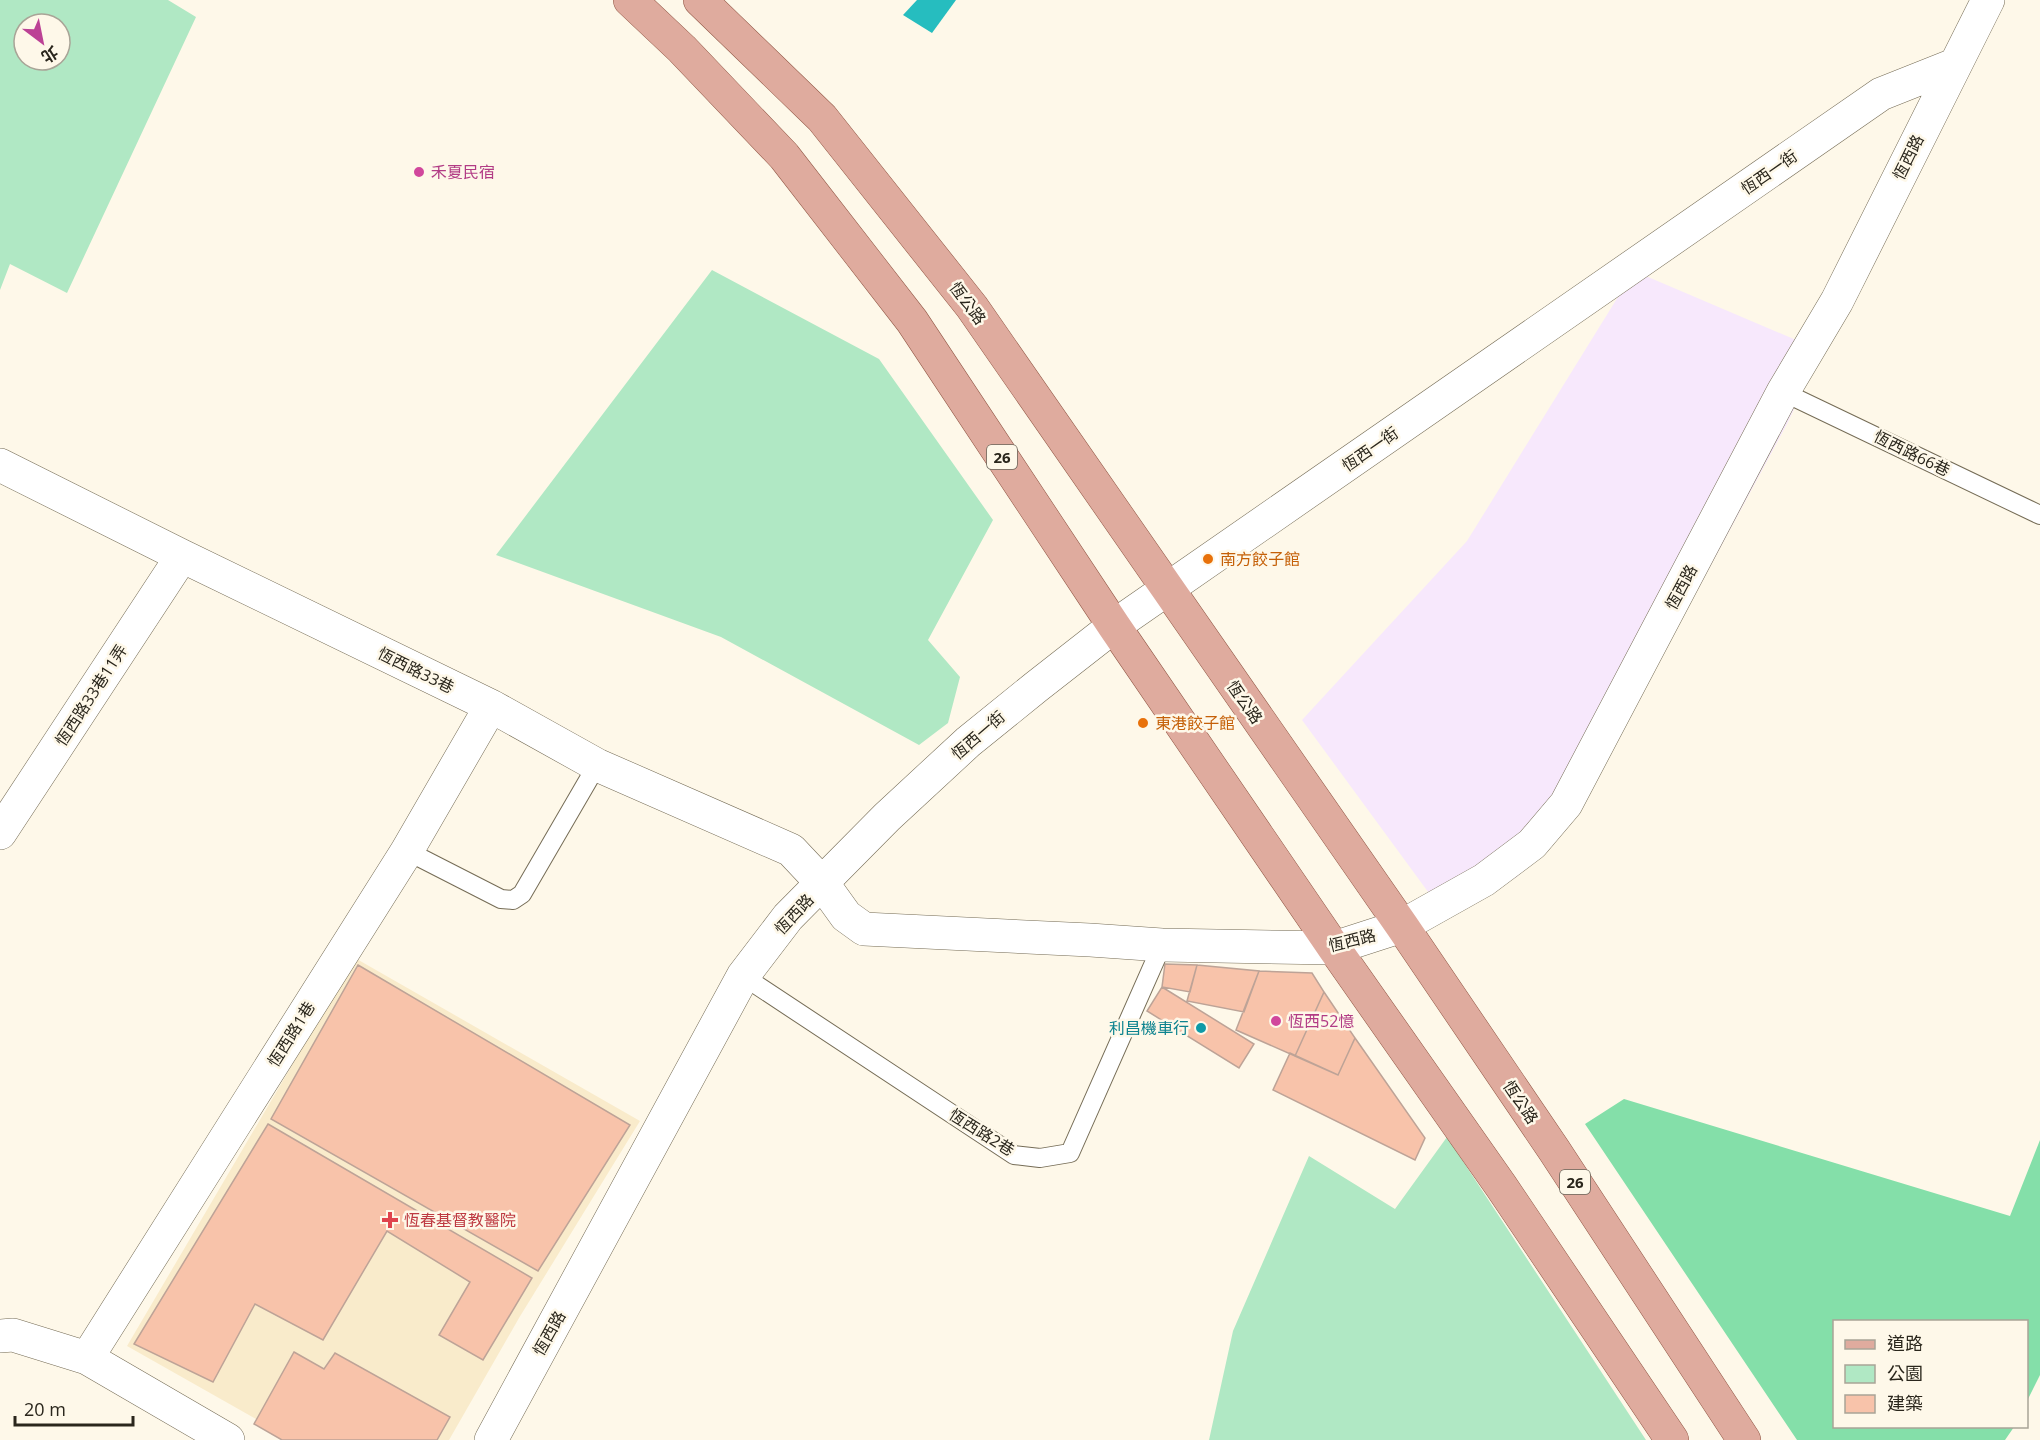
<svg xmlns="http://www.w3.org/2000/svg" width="2040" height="1440" viewBox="0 0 2040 1440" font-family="'Open Sans','Noto Sans TC',sans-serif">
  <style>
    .built { fill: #f9ebcb }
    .industrial { fill: #f7e8fc }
    .green { fill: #b0e8c4; fill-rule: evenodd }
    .forest { fill: #84dfa9 }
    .water { fill: #26bdbf }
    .building { fill: #f8c3aa; stroke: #bda397; stroke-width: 1.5 }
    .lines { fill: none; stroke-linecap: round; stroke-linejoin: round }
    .service-casing { stroke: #756c56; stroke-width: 20 }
    .minor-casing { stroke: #756c56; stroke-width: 34 }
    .primary-casing { stroke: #915846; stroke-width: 34 }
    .service { stroke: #fff; stroke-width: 18 }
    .minor { stroke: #fff; stroke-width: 33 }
    .primary { stroke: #dfab9e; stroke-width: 33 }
    .hotel-dot { fill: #d1479c; stroke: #fef8e9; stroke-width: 2 }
    .food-dot { fill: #e8710a; stroke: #fef8e9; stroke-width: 2 }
    .culture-dot { fill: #0f9aa8; stroke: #fef8e9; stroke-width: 2 }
    .health-dot { fill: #e0444e; stroke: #fef8e9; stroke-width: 2 }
    .labels { text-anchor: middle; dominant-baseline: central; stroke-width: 5; stroke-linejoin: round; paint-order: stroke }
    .shield { fill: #fef8e9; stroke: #6a655a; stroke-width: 1.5 }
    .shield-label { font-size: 15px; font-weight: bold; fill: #2a261c }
    .street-label { font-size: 16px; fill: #2a261c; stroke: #fef8e9 }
    .hotel-label { font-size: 16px; fill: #b23c85; stroke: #fef8e9; text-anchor: start }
    .food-label { font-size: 16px; fill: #c56008; stroke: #fef8e9; text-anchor: start }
    .culture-label { font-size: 16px; fill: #0d838f; stroke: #fef8e9; text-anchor: end }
    .health-label { font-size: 16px; fill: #be3a42; stroke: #fef8e9; text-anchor: start }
  </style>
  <rect width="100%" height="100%" fill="#fef8e9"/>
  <path class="built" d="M355 958 640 1121 519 1318 449 1440H293L127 1346Z"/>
  <path class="industrial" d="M1634 271 1822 351 1787 424 1578 812 1517 877 1445 915 1302 720 1467 541Z"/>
  <path class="green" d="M0 0H168L196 17 67 293 10 264 0 290ZM24 24H60V60H24Z
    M712 270 879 359 993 520 928 640 960 677 948 723 919 745 721 637 496 555Z
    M1447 1137 1646 1440H1209L1233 1331 1309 1156 1395 1209Z"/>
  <path class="forest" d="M1624 1099 2010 1216 2040 1140V1375L2027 1401 2026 1322H1834V1426L2014 1427 2005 1440H1797L1585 1124Z"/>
  <path class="water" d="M917 0H956L932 33 903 15Z"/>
  <path class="building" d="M1165 964 1197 965 1190 992 1162 987Z
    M358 965 630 1125 538 1271 271 1119Z
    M1197 965 1259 971 1244 1012 1187 1001Z
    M1259 971 1312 973 1324 992 1295 1056 1236 1030Z
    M1162 987 1254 1044 1239 1068 1147 1011Z
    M1324 992 1355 1038 1338 1075 1295 1056Z
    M1355 1038 1425 1138 1415 1160 1273 1090 1290 1053 1338 1075Z
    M268 1124 532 1278 483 1360 439 1335 470 1282 387 1231 323 1340 255 1304 213 1382 134 1344Z
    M294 1352 324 1369 335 1353 450 1417 437 1440H282L254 1424Z"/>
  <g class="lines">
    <defs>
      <path id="service" d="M1783 392 2040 515
        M407 851 501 899 513 900 522 894 597 765
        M743 976 1014 1155 1040 1158 1070 1153 1162 945"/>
      <path id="minor" d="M0 465 182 556 491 706 597 765 791 850 823 884 846 916 864 929 1090 940 1162 945 1334 948 1402 926 1484 880 1532 844 1566 804 1783 392 1837 301 1988 0
        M0 833 182 556
        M0 1336 13 1335 87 1358 228 1440
        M87 1358 407 851 491 706
        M491 1440 743 976 788 917 887 817 968 742 1036 687 1114 626 1881 94 1954 65"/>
      <path id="primary" d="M630 0 682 49 784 156 912 321 1114 626 1334 948 1501 1186 1672 1440
        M700 0 822 118 972 307 1402 926 1554 1150 1744 1440"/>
    </defs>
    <use href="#service" class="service-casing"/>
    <use href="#minor" class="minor-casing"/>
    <use href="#primary" class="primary-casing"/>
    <use href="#service" class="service"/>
    <use href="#minor" class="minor"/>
    <use href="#primary" class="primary"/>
  </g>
  <g class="hotel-dot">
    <circle cx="419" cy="172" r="6"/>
    <circle cx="1276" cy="1021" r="6"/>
  </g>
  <g class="food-dot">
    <circle cx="1208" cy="559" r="6"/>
    <circle cx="1143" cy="723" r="6"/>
  </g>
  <circle class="culture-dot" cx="1201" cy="1028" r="6"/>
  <path class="health-dot" d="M387 1211h6v6h6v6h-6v6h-6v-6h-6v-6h6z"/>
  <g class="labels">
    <g class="shield">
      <rect x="987" y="445" width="30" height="24" rx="4.5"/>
      <rect x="1560" y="1170" width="30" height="24" rx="4.5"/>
    </g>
    <g class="shield-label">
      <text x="1002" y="457">26</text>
      <text x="1575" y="1182">26</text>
    </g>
    <g class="street-label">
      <text transform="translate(1908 157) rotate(-64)">恆西路</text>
      <text transform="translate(1769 172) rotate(-35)">恆西一街</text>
      <text transform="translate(968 303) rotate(53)">恆公路</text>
      <text transform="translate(1370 449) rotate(-35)">恆西一街</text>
      <text transform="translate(1912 453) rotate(26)">恆西路66巷</text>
      <text transform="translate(1681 587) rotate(-62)">恆西路</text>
      <text transform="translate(416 670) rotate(26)">恆西路33巷</text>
      <text transform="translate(91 695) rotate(-57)">恆西路33巷11弄</text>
      <text transform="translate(1245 702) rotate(55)">恆公路</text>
      <text transform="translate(978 735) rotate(-41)">恆西一街</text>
      <text transform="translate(794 914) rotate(-47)">恆西路</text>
      <text transform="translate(1352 940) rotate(-14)">恆西路</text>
      <text transform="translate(291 1034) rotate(-58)">恆西路1巷</text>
      <text transform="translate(1521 1102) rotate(56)">恆公路</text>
      <text transform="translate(982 1132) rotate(32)">恆西路2巷</text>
      <text transform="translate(549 1333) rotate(-61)">恆西路</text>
    </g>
    <g class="hotel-label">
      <text x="431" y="172">禾夏民宿</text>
      <text x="1288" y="1021">恆西52憶</text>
    </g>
    <g class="food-label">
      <text x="1220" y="559">南方餃子館</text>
      <text x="1155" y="723">東港餃子館</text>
    </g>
    <g class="culture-label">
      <text x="1189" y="1028">利昌機車行</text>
    </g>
    <g class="health-label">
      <text x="404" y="1220">恆春基督教醫院</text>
    </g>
  </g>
  <rect x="1833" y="1320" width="195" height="108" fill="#fef8e9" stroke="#a9a497" stroke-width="1.5"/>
  <rect x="1845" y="1340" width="30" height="9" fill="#dfab9e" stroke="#a9a497" stroke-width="1.5"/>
  <text x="1887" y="1350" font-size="18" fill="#2a261c">道路</text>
  <rect x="1845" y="1365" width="30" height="18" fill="#b0e8c4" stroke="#a9a497" stroke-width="1.5"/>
  <text x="1887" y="1380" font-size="18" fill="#2a261c">公園</text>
  <rect x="1845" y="1395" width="30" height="18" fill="#f8c3aa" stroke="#a9a497" stroke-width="1.5"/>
  <text x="1887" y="1410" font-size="18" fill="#2a261c">建築</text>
  <g transform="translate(42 42) rotate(148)"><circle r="28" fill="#fef8e9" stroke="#a9a497" stroke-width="1.5"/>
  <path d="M0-4.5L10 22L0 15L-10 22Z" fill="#bc4295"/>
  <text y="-9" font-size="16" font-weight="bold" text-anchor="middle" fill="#2a261c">北</text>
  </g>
  <path d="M15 1416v9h118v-9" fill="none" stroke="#2a261c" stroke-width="3"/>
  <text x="24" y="1416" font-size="18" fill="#2a261c" stroke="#fef8e9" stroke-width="4.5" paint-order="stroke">20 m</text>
</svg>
